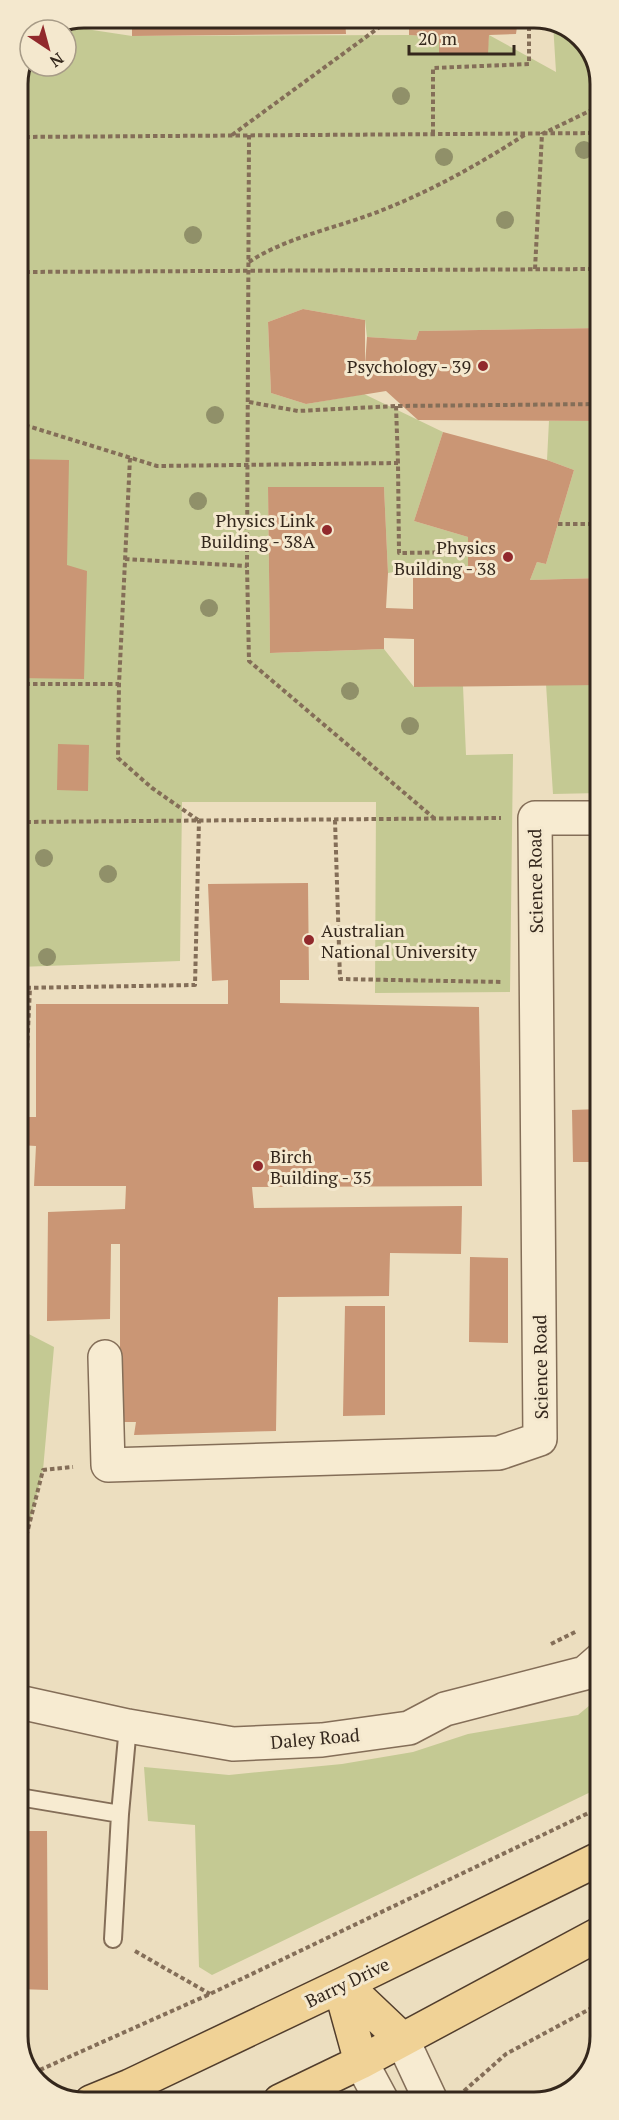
<svg xmlns="http://www.w3.org/2000/svg" width="619" height="2120" viewBox="0 0 619 2120" font-family="'PT Serif',serif">
  <style>
    .green { fill: #c4c993 }
    .building { fill: #ca9675 }
    .lines { fill: none; stroke-linecap: round; stroke-linejoin: round }
    .service-casing { stroke: #846e58; stroke-width: 20 }
    .minor-casing { stroke: #846e58; stroke-width: 36 }
    .tertiary-casing { stroke: #846e58; stroke-width: 36 }
    .primary-casing { stroke: #513d2c; stroke-width: 36 }
    .path { stroke: #846e58; stroke-width: 4; stroke-dasharray: 4.5 3; stroke-linecap: butt }
    .service { stroke: #f7ebd1; stroke-width: 16 }
    .minor { stroke: #f7ebd1; stroke-width: 33 }
    .tertiary { stroke: #f7ebd1; stroke-width: 33 }
    .primary { stroke: #f0d296; stroke-width: 33 }
    .tree { fill: #909069 }
    .poi-dot { fill: #91292c; stroke: #f4e8ce; stroke-width: 2 }
    .labels { text-anchor: middle; dominant-baseline: central; stroke-width: 6; stroke-linejoin: round; paint-order: stroke }
    .poi-label { font-size: 18px; fill: #34271c; stroke: #f4e8ce; text-anchor: end }
    .street-label { font-size: 18px; fill: #34271c; stroke: #f4e8ce }
    .rim { fill: none; stroke: #34271c; stroke-width: 3 }
  </style>
  <rect width="100%" height="100%" fill="#ecdebf"/>
  <path class="green" d="M553 23 579 35 600 71V328L419 331 416 340 367 337 365 320 303 309 268 322 271 393 306 404 364 394 443 432 414 521 468 537V568L413 569 388 573 384 487H268L270 653 384 649 414 687 463 686 466 755 513 754 510 992 375 993 376 802H182L180 961 19 967 18 84 30 56V66H66V30H56L66 26 132 36 409 35 439 37 440 53 487 54 489 35 556 72Z
    M549 421H600V578L530 580 537 562 546 564 574 470 547 460Z
    M546 684 600 685V793L553 794Z
    M19 1329 54 1347 43 1470 19 1565Z
    M601 1696V1787L212 1975 199 1967 195 1825 148 1821 144 1767 229 1775 342 1764 413 1752 468 1734 578 1715Z"/>
  <path class="building" d="M132 18H345L346 34 132 36Z
    M409 18H508L518 19 516 34 489 35 488 54 439 53V37L409 35Z
    M303 309 365 320V365L367 337 416 340 419 331 600 328V421L418 420 386 391 306 404 271 393 268 322Z
    M443 432 547 460 574 470 546 564 537 562 530 580 600 578V685L414 687V639L384 638V649L270 653 268 487H384L388 573 386 608 413 609V569L468 568V537L414 521Z
    M18 459 69 460 67 565 87 571 84 679 18 678Z
    M58 744 89 745 88 791 57 790Z
    M308 883 309 980H280V1003L479 1007 482 1186 252 1187 254 1208 462 1206 461 1254 390 1253 389 1296 278 1297 276 1431 134 1435 136 1422H120V1244H111L110 1319 47 1321 48 1212 125 1209 126 1186H34L36 1146 19 1145V1117H36V1004H228V980L212 981 208 884Z
    M600 1109V1162H573L572 1110Z
    M470 1257 508 1258V1343L469 1342Z
    M345 1306H385V1415L343 1416Z
    M19 1831H47L48 1990 19 1989Z"/>
  <g class="lines">
    <defs>
      <path id="service" d="M19 1797 120 1814
        M113 1939 120 1814 128 1726"/>
      <path id="minor" d="M105 1357 108 1465 499 1453 540 1439 535 818H600
        M19 1702 128 1726 233 1744 322 1740 409 1728 445 1709 585 1673 601 1659"/>
      <path id="tertiary" d="M402 2039 431 2101
        M361 2062 382 2101"/>
      <path id="primary" d="M344 1984 402 2039
        M340 1986 361 2062
        M280 2101 361 2062 601 1933
        M91 2102 130 2086 344 1984 601 1858"/>
    </defs>
    <use href="#service" class="service-casing"/>
    <use href="#minor" class="minor-casing"/>
    <use href="#tertiary" class="tertiary-casing"/>
    <use href="#primary" class="primary-casing"/>
    <path class="path" d="M433 134V68L529 64V19
      M232 135 381 26 382 18
      M249 135 247 566 249 661 435 819
      M18 137 600 133
      M249 262C288 236 342 227 385 209 435 189 481 163 526 134
      M535 269 542 134 600 106
      M18 272 600 269
      M249 402 298 411 396 406 600 404
      M396 406 398 463
      M18 423 157 466 398 463 399 553 468 552
      M130 458 119 684 118 758 152 788 198 820
      M558 524H600
      M125 559 247 566
      M18 684H119
      M335 820 340 979 503 982
      M19 822 501 818
      M19 988 195 985 199 820
      M19 1094H25L30 988
      M19 1565 43 1470 73 1467
      M592 1624 601 1620
      M551 1644 577 1631
      M135 1951 210 1994
      M590 1980 601 1979
      M33 2073 210 1994 601 1807
      M464 2091 506 2054 601 2003"/>
    <use href="#service" class="service"/>
    <use href="#minor" class="minor"/>
    <use href="#tertiary" class="tertiary"/>
    <use href="#primary" class="primary"/>
  </g>
  <g class="tree">
    <circle cx="401" cy="96" r="9"/>
    <circle cx="584" cy="150" r="9"/>
    <circle cx="444" cy="157" r="9"/>
    <circle cx="505" cy="220" r="9"/>
    <circle cx="193" cy="235" r="9"/>
    <circle cx="215" cy="415" r="9"/>
    <circle cx="198" cy="501" r="9"/>
    <circle cx="209" cy="608" r="9"/>
    <circle cx="350" cy="691" r="9"/>
    <circle cx="410" cy="726" r="9"/>
    <circle cx="44" cy="858" r="9"/>
    <circle cx="108" cy="874" r="9"/>
    <circle cx="47" cy="957" r="9"/>
  </g>
  <g class="poi-dot">
    <circle cx="483" cy="366" r="6"/>
    <circle cx="327" cy="530" r="6"/>
    <circle cx="508" cy="557" r="6"/>
    <circle cx="309" cy="940" r="6"/>
    <circle cx="258" cy="1166" r="6"/>
  </g>
  <g class="labels">
    <g class="poi-label">
      <text x="471" y="366">Psychology - 39</text>
      <text x="315" y="520">Physics Link<tspan x="315" dy="21">Building - 38A</tspan></text>
      <text x="496" y="547">Physics<tspan x="496" dy="21">Building - 38</tspan></text>
      <text x="321" y="930" text-anchor="start">Australian<tspan x="321" dy="21">National University</tspan></text>
      <text x="270" y="1156" text-anchor="start">Birch<tspan x="270" dy="21">Building - 35</tspan></text>
    </g>
    <g class="street-label">
      <text transform="translate(535 881) rotate(-91)">Science Road</text>
      <text transform="translate(540 1367) rotate(-91)">Science Road</text>
      <text transform="translate(315 1738) rotate(-5)">Daley Road</text>
      <text transform="translate(347 1982) rotate(-26)">Barry Drive</text>
    </g>
  </g>
  <path d="M0 0H619V2120H0ZM84 28H534A56 56 0 0 1 590 84V2036A56 56 0 0 1 534 2092H84A56 56 0 0 1 28 2036V84A56 56 0 0 1 84 28Z" fill="#f4e8ce" fill-rule="evenodd"/>
  <path class="rim" d="M84 28H534A56 56 0 0 1 590 84V2036A56 56 0 0 1 534 2092H84A56 56 0 0 1 28 2036V84A56 56 0 0 1 84 28Z"/>
  <g transform="translate(48 48) rotate(144)"><circle r="28" fill="#f4e8ce" stroke="#a79b87" stroke-width="1.5"/>
  <path d="M0-4.5L10 22L0 15L-10 22Z" fill="#91292c"/>
  <text y="-9" font-size="16" font-weight="bold" text-anchor="middle" fill="#34271c">N</text>
  </g>
  <path d="M409 45v9h105v-9" fill="none" stroke="#34271c" stroke-width="3"/>
  <text x="418" y="45" font-size="18" fill="#34271c" stroke="#f4e8ce" stroke-width="4.5" paint-order="stroke">20 m</text>
</svg>
